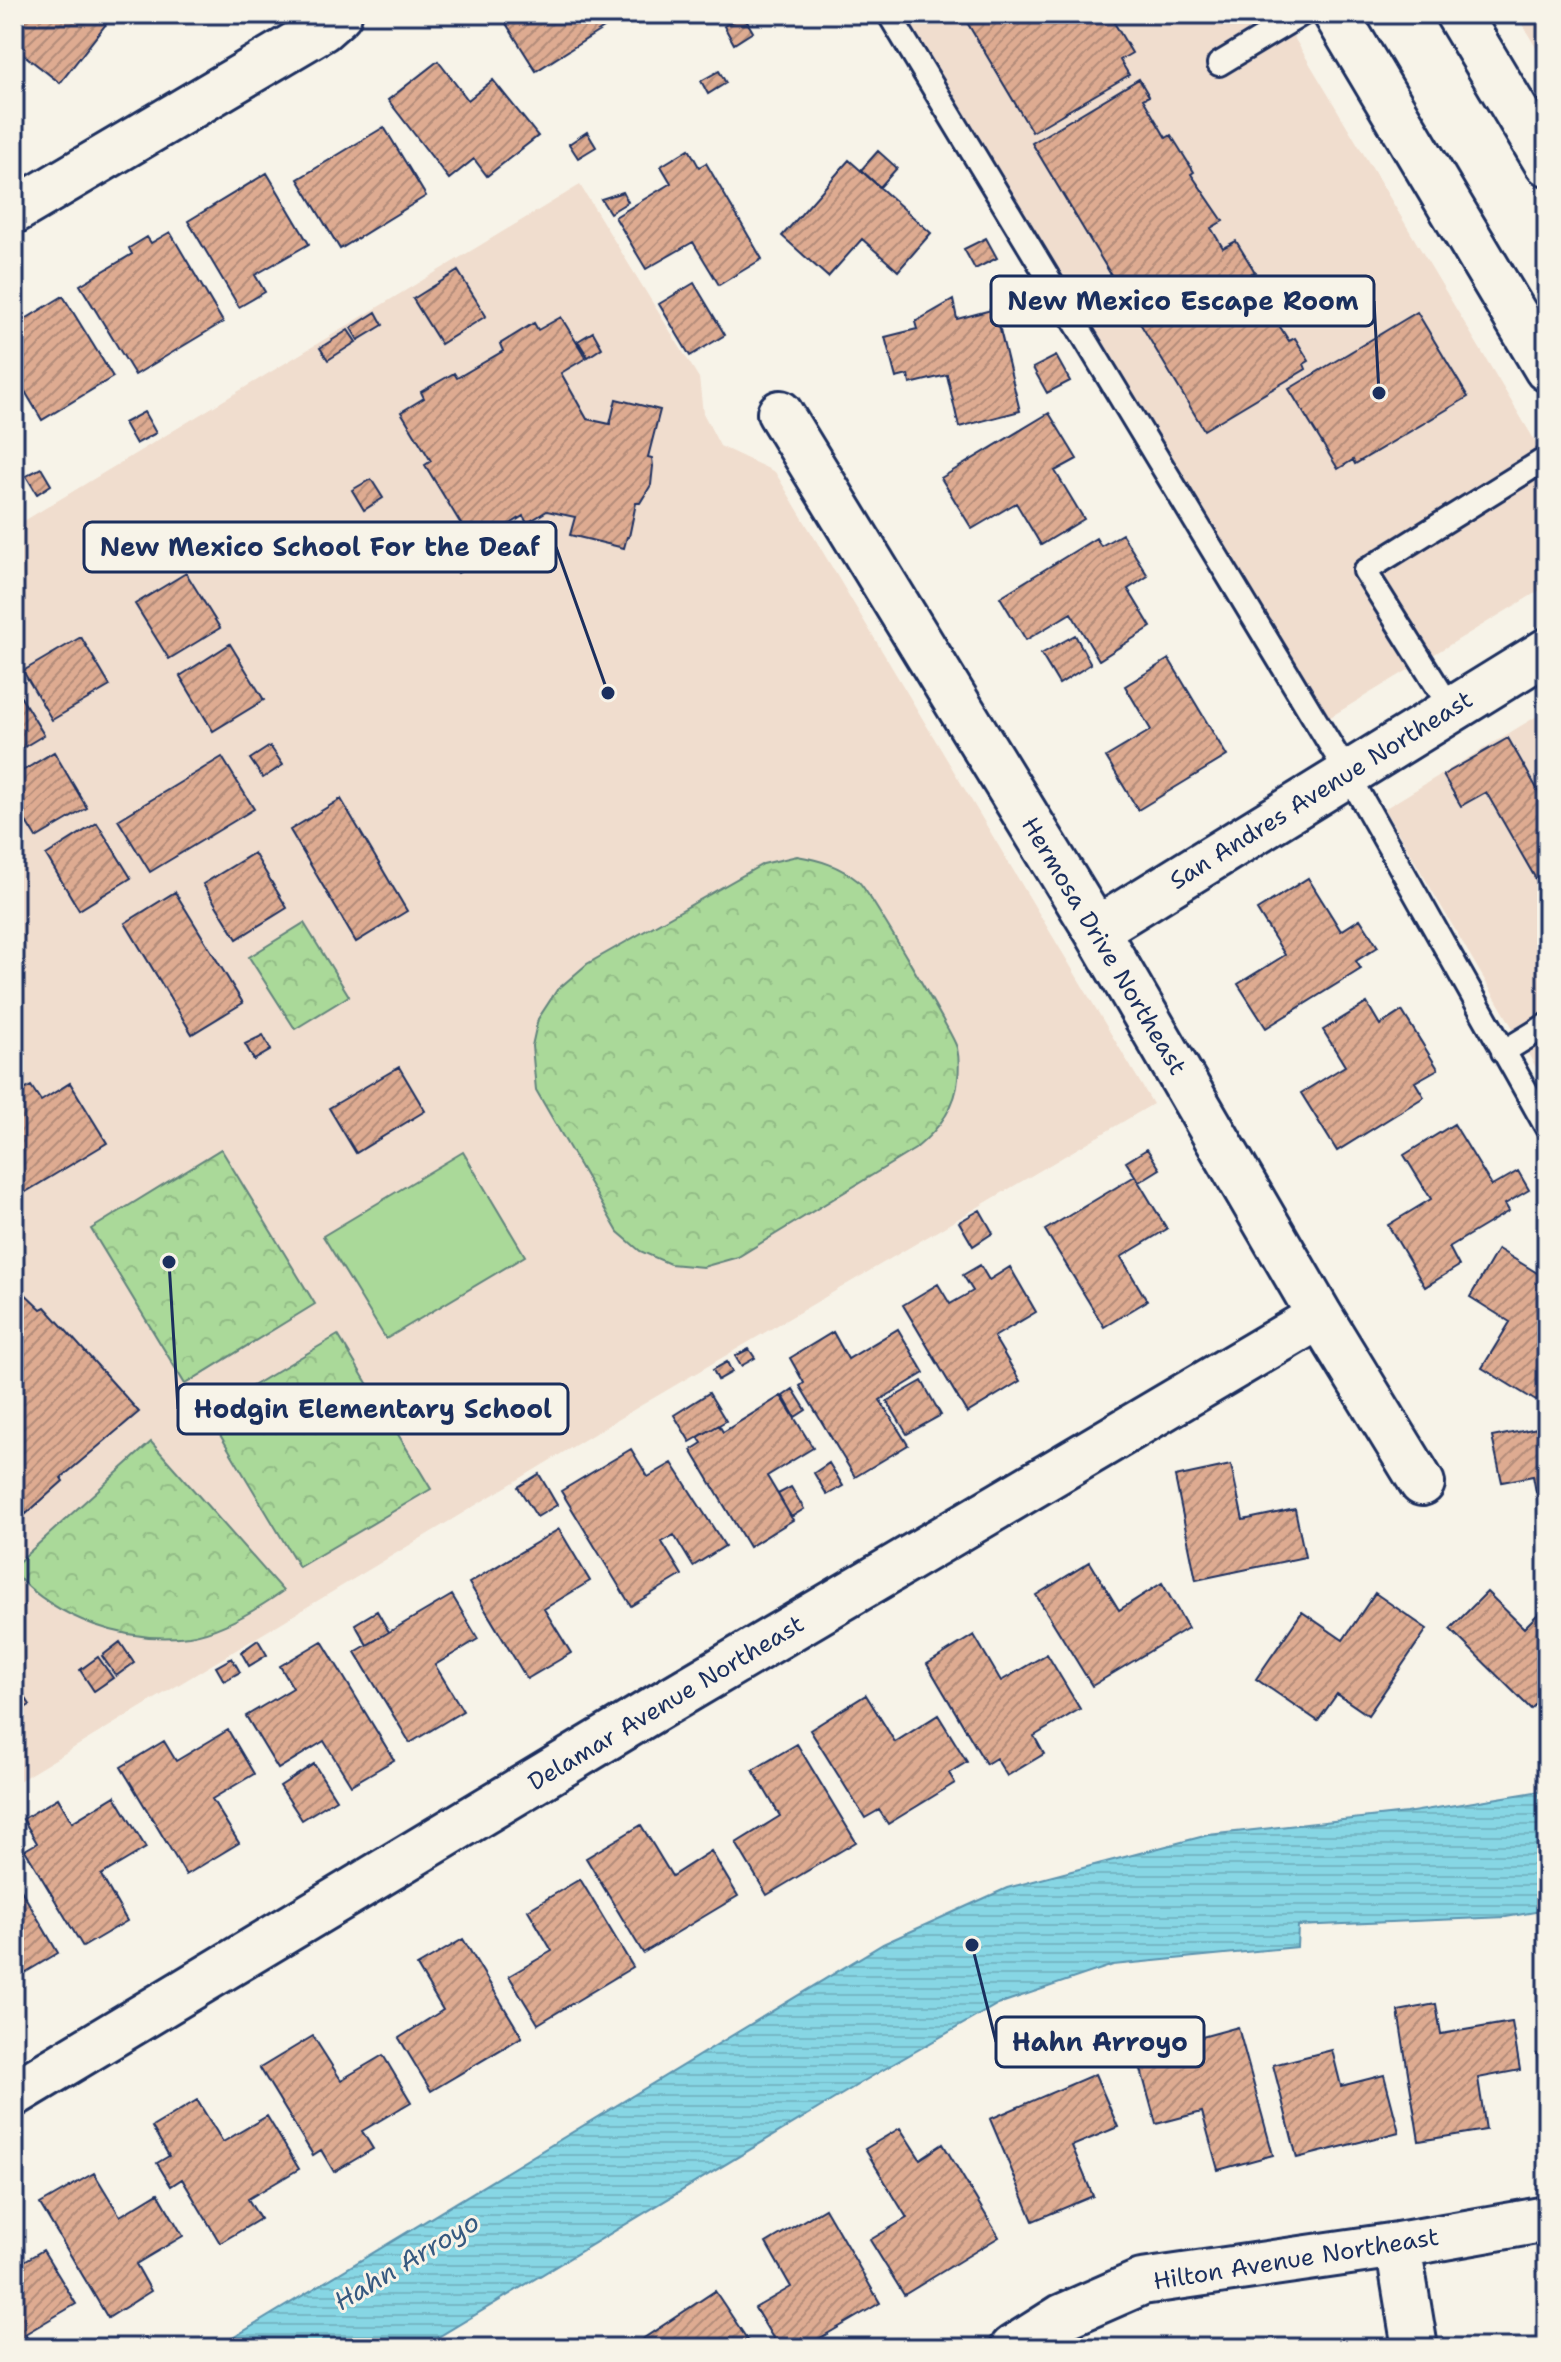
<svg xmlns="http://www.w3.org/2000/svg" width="1561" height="2362" viewBox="0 0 1561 2362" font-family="'Shantell Sans',sans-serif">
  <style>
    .built { fill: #f0ddce }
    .grass { fill: #aad999; stroke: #62847c; stroke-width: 2 }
    .park { fill: url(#park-crowns); stroke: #62847c; stroke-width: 2 }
    .water { fill: url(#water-rules); stroke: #5c93ae; stroke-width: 2 }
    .building { fill: url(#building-hatch); stroke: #1b2f5e; stroke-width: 2 }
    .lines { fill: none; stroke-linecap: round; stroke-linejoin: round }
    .lane-casing { stroke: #1b2f5e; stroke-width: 28 }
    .street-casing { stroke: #1b2f5e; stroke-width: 50 }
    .secondary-casing { stroke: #1b2f5e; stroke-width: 50 }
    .lane { stroke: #f7f3e8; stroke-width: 22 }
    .street { stroke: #f7f3e8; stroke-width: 44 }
    .secondary { stroke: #f7f3e8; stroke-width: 44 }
    .labels { text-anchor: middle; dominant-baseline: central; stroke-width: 6; stroke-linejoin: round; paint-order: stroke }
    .street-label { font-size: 24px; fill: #1b2f5e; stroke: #f7f3e8 }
    .water-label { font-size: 26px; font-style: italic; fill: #365980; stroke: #f7f3e8 }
    .leader { fill: none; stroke: #1b2f5e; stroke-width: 3 }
    .callout-dot { fill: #1b2f5e; stroke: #f7f3e8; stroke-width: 3 }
    .callout { fill: #f7f3e8; stroke: #1b2f5e; stroke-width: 3 }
    .callout-label { font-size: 26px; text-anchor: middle; font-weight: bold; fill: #1b2f5e }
  </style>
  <defs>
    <pattern id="park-crowns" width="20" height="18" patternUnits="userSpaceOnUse" patternTransform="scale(2)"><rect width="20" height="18" fill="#aad999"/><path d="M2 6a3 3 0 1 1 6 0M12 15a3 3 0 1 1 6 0" fill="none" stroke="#92bb86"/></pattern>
    <pattern id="water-rules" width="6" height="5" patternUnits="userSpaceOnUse" patternTransform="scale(2)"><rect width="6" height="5" fill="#87d6e4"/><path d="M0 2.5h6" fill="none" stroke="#74b8c6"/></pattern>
    <pattern id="building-hatch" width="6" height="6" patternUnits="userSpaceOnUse" patternTransform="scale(2)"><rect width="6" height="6" fill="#deab91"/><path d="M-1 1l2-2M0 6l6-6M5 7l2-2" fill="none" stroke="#b38c7a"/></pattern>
  </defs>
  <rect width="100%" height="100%" fill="#f7f3e8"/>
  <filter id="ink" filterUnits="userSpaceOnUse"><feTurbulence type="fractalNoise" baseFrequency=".0125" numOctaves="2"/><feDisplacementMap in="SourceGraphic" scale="16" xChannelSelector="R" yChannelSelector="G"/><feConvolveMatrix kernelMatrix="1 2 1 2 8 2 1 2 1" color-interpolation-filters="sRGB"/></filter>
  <g filter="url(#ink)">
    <path class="built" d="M904 14H1280L1547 461V586L1327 719Z
      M1516 14H1547V66Z
      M580 185 699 378 703 413 720 446 775 472 1153 1104 640 1406 14 1784V527Z
      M1547 710V1086L1384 809Z"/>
    <path class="grass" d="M463 1152 525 1256 386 1339 323 1236Z"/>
    <path class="park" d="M797 856C821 860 839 866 858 881 867 888 954 1036 957 1048 959 1057 959 1070 958 1079 956 1108 937 1131 915 1149L738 1257 703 1267 670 1264 640 1251 618 1232 536 1090 532 1046 538 1019 557 990 587 964 763 864Z
      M304 923 349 996 295 1029 249 957Z
      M221 1149 315 1304 185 1384 91 1229Z
      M338 1335 431 1489 299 1567 207 1413Z
      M151 1442 283 1591C256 1610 222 1631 189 1636 126 1644 57 1619 14 1573V1566Z"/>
    <path class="water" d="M1547 1790V1910L1506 1917 1298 1926 1297 1947 1113 1965 998 2004 869 2078 420 2348H216L883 1944 1007 1888 1208 1835 1406 1813Z"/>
    <path class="building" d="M14 14H112L113 15 60 83 14 47Z
      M500 14H595L604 28 536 71Z
      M962 14H1109L1132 53 1120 60 1129 75 1032 132Z
      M743 15 753 32 734 44 724 26Z
      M438 61 468 100 493 80 538 136 487 176 474 159 449 179 388 100Z
      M719 71 726 83 708 94 701 81Z
      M1139 79 1149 96 1143 99 1166 138 1171 135 1194 172 1191 174 1223 221 1211 228 1223 248 1236 241 1255 272 1242 278 1255 300 1266 293 1277 311 1272 314 1289 341 1295 338 1309 361 1304 364 1306 369 1204 430 1032 143Z
      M384 127 426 196 340 249 298 179Z
      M587 132 596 147 578 158 569 144Z
      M689 149 699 167 706 163 762 259 719 285 693 242 646 269 615 217 671 183 661 166Z
      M878 151 897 168 880 187 861 170Z
      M849 160 931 233 898 271 862 239 828 277 782 236Z
      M267 173 309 244 255 275 265 292 239 307 188 221Z
      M623 192 628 202 610 213 601 199Z
      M170 232 223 322 135 375 80 285 132 254 129 248 147 237 151 243Z
      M986 238 997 258 975 269 964 249Z
      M458 271 486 316 441 344 413 299Z
      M694 283 725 335 690 356 659 304Z
      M63 296 113 377 42 420 14 373V326Z
      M953 300 957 319 995 309 1020 411 959 427 947 375 910 384 908 375 896 378 885 337 917 329 915 322Z
      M376 312 383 325 358 340 351 328Z
      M1417 312 1468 397 1355 464 1353 460 1338 469 1289 389Z
      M561 317 586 358 561 373 587 419 610 424 616 399 660 410 648 457 652 458 653 466 651 485 640 503H636L629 537H627L624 548 570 535 575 517 547 511 527 523 523 516 475 547 425 465 431 461 401 412 424 398 421 392 454 373 457 378 503 351 500 344 534 323 538 330Z
      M348 330 356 342 328 360 320 348Z
      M593 332 602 348 588 357 578 341Z
      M1056 356 1070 381 1047 393 1033 368Z
      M144 412 156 433 136 444 124 423Z
      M1049 413 1077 459 1055 471 1084 519 1041 545 1016 503 972 529 941 478Z
      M41 468 51 485 37 494 26 476Z
      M371 479 383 498 364 510 352 490Z
      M1122 534 1148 576 1128 589 1151 627 1099 660 1071 613 1026 640 1000 597 1096 538 1101 546Z
      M471 541 482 559 458 573 447 555Z
      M186 573 220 628 169 659 135 604Z
      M1075 635 1091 664 1059 684 1041 654Z
      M81 637 110 686 52 720 23 671Z
      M230 644 264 700 213 731 180 676Z
      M1169 659 1227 756 1138 810 1106 757 1151 730 1125 686Z
      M14 686 44 735 14 753Z
      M1508 738 1547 806 1545 895 1486 792 1461 806 1443 775Z
      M270 746 283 765 263 778 250 759Z
      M54 752 87 808 36 838 14 802V776Z
      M222 757 254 809 150 872 118 820Z
      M341 799 407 911 356 942 290 830Z
      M97 823 131 878 79 910 46 855Z
      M254 853 287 908 237 939 203 884Z
      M1308 878 1341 931 1360 919 1378 947 1356 961 1361 969 1266 1028 1238 984 1285 955 1257 910Z
      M175 892 243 1003 192 1034 125 923Z
      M1367 1003 1380 1025 1402 1011 1438 1069 1415 1082 1424 1097 1337 1151 1301 1093 1345 1066 1323 1030Z
      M263 1035 271 1050 254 1060 245 1044Z
      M399 1067 425 1111 356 1153 329 1108Z
      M14 1073 24 1090 31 1086 41 1101 70 1083 107 1143 14 1199Z
      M1454 1124 1492 1186 1518 1171 1529 1190 1505 1204 1509 1211 1449 1247 1459 1266 1425 1287 1388 1225 1431 1199 1404 1155Z
      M1147 1149 1160 1169 1139 1182 1126 1162Z
      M1135 1176 1167 1229 1121 1257 1147 1301 1104 1327 1045 1230Z
      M980 1210 993 1233 973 1246 959 1222Z
      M1498 1249 1547 1279V1383L1536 1401 1482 1368 1510 1322 1470 1297Z
      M980 1265 989 1280 1010 1267 1036 1312 994 1337 1020 1381 967 1413 903 1305 938 1284 950 1304 973 1291 963 1275Z
      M18 1287 41 1309 45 1307 139 1412 61 1478 63 1481 26 1514 19 1507 14 1510V1292Z
      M898 1329 924 1373 880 1400 908 1445 855 1477 800 1386 804 1383 790 1358 833 1332 848 1359Z
      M749 1349 755 1358 741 1366 735 1356Z
      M727 1362 732 1372 718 1380 713 1370Z
      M922 1381 941 1415 907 1434 887 1401Z
      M793 1389 806 1410 795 1417 783 1396Z
      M709 1393 726 1421 690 1442 674 1415Z
      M781 1396 813 1448 767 1476 793 1520 749 1547 691 1450 702 1443 698 1437 719 1425 723 1432Z
      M1547 1426V1490L1536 1492 1533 1476 1502 1482 1492 1437Z
      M631 1449 648 1477 672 1463 725 1546 693 1566 674 1535 662 1542 682 1575 631 1606 561 1491Z
      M829 1463 843 1486 827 1495 814 1473Z
      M1231 1465 1243 1520 1295 1509 1305 1557 1196 1580 1175 1477Z
      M539 1474 557 1505 537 1517 518 1487Z
      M791 1487 804 1509 791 1517 778 1494Z
      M559 1529 590 1581 544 1609 571 1653 527 1679 469 1583Z
      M1090 1562 1119 1610 1162 1583 1188 1628 1092 1686 1036 1595Z
      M1487 1592 1524 1628 1547 1605V1693L1531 1709 1450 1629Z
      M1375 1593 1427 1629 1368 1715 1337 1694 1318 1721 1256 1679 1302 1612 1343 1640Z
      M452 1595 478 1639 435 1665 463 1711 410 1743 355 1652Z
      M377 1611 389 1632 367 1645 355 1624Z
      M974 1635 1001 1681 1047 1654 1080 1709 1034 1736 1044 1754 1007 1776 996 1758 986 1764 927 1664Z
      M258 1640 267 1655 249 1666 241 1652Z
      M322 1641 394 1760 351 1785 324 1741 278 1769 246 1716 293 1688 280 1666Z
      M120 1642 134 1663 116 1676 102 1656Z
      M98 1657 113 1678 94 1691 80 1670Z
      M232 1658 240 1672 224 1681 216 1667Z
      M14 1679 30 1705 14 1714Z
      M866 1695 895 1742 938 1715 967 1762 949 1773 955 1783 888 1824 879 1810 865 1818 810 1730Z
      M228 1730 254 1774 212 1799 239 1843 186 1875 121 1767 164 1741 176 1761Z
      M797 1744 856 1842 767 1895 736 1843 780 1816 753 1770Z
      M314 1764 336 1799 302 1820 280 1786Z
      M115 1796 146 1848 101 1875 127 1921 83 1947 25 1850 37 1843 23 1819 58 1798 72 1822Z
      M641 1825 672 1876 711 1851 738 1896 643 1953 586 1858Z
      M14 1878 58 1953 16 1978 14 1975Z
      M580 1879 633 1967 538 2024 509 1976 552 1951 528 1910Z
      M463 1939 522 2037 431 2091 399 2038 443 2010 417 1966Z
      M1436 2004 1441 2034 1512 2022 1520 2070 1478 2078 1486 2130 1419 2141 1398 2011Z
      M1238 2027 1273 2155 1218 2170 1202 2112 1156 2124 1137 2055Z
      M313 2036 341 2080 383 2055 411 2102 362 2131 373 2149 334 2172 321 2150 313 2155 260 2068Z
      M1332 2050 1341 2086 1384 2075 1399 2132 1297 2158 1273 2065Z
      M1547 2052V2114L1537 2054Z
      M1095 2074 1118 2127 1072 2146 1093 2196 1033 2221 990 2119Z
      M197 2100 223 2142 267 2116 299 2169 248 2199 260 2219 220 2243 182 2179 171 2186 157 2163 169 2156 152 2127Z
      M900 2128 920 2159 943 2144 999 2237 904 2295 870 2240 907 2218 865 2149Z
      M94 2173 120 2216 158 2193 183 2236 136 2264 151 2291 108 2318 40 2204Z
      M825 2208 880 2303 803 2348H779L755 2308 791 2287 766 2243Z
      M43 2250 76 2304 25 2334 33 2348H14V2267Z
      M715 2291 753 2348H629Z"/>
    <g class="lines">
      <defs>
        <path id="lane" d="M889 14 1348 774 1547 1128
          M1219 64 1302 14
          M1452 710 1365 571 1547 458
          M1503 1052 1547 1025"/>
        <path id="street" d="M14 211 322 29 339 14
          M780 413 1096 930 1320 1316 1422 1483
          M1096 930 1547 651
          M14 2094 658 1707 1320 1316
          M1398 2245 1415 2348
          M1013 2348 1062 2317 1142 2282 1398 2245 1547 2219"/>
        <path id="secondary" d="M1336 14 1547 369
          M1458 14 1547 163"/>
      </defs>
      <use href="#lane" class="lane-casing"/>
      <use href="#street" class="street-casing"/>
      <use href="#secondary" class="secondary-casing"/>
      <use href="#lane" class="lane"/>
      <use href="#street" class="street"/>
      <use href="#secondary" class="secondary"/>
    </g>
  </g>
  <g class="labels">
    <g class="street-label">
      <text transform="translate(1321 790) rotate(-32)">San Andres Avenue Northeast</text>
      <text transform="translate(1104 946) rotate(59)">Hermosa Drive Northeast</text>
      <text transform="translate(666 1703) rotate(-31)">Delamar Avenue Northeast</text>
      <text transform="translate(1296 2259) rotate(-9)">Hilton Avenue Northeast</text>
    </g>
    <g class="water-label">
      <text transform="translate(406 2261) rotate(-31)">Hahn Arroyo</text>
    </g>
  </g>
  <path class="leader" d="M1379 393L1374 301M608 693L556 547M169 1262L178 1409M972 1945L996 2042"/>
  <g class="callout-dot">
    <circle cx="1379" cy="393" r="8"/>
    <circle cx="608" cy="693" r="8"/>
    <circle cx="169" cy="1262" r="8"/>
    <circle cx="972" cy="1945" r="8"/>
  </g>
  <g class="callout">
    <rect x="991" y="276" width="383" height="50" rx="8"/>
    <rect x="84" y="522" width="472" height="50" rx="8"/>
    <rect x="178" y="1384" width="390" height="50" rx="8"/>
    <rect x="996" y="2017" width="208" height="50" rx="8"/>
  </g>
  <g class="callout-label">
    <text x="1183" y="310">New Mexico Escape Room</text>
    <text x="320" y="556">New Mexico School For the Deaf</text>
    <text x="373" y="1418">Hodgin Elementary School</text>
    <text x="1100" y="2051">Hahn Arroyo</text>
  </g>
  <rect width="1561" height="2362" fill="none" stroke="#f7f3e8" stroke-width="48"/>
  <rect x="24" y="24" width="1513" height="2314" fill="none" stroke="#1b2f5e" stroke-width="3" filter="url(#ink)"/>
</svg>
